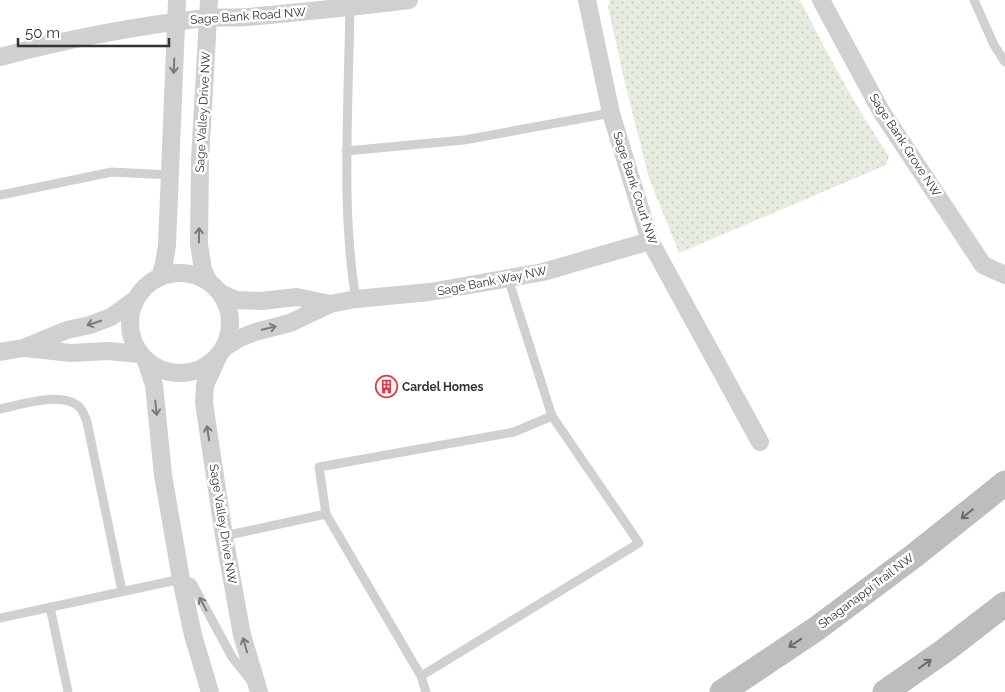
<svg xmlns="http://www.w3.org/2000/svg" width="1005" height="692" viewBox="0 0 1005 692" font-family="Raleway,sans-serif">
  <style>
    .park { fill: url(#park-dots) }
    .lines { fill: none; stroke-linecap: round; stroke-linejoin: round }
    .lane { stroke: #d0d0d0; stroke-width: 9 }
    .street { stroke: #d0d0d0; stroke-width: 18 }
    .secondary { stroke: #bdbdbd; stroke-width: 25 }
    .oneway { stroke: #7a7a7a }
    .oneway2 { stroke: #6a6a6a }
    .labels { text-anchor: middle; dominant-baseline: central; stroke-width: 5; stroke-linejoin: round; paint-order: stroke }
    .street-label { font-size: 12px; fill: #333; stroke: #fff }
    .poi-label { font-size: 12px; font-weight: bold; fill: #333; stroke: #fff; text-anchor: start }
  </style>
  <defs>
    <pattern id="park-dots" width="8" height="8" patternUnits="userSpaceOnUse" patternTransform="scale(1.25)"><rect width="8" height="8" fill="#e6ecdf"/><path d="M2 2h.1M6 6h.1" fill="none" stroke="#c6cbc0" stroke-width="1.8" stroke-linecap="round"/></pattern>
  </defs>
  <rect width="100%" height="100%" fill="#fff"/>
  <path class="park" d="M610 0H800C827 53 855 106 889 156L886 165 679 253 649 178 624 79 608 7Z"/>
  <g class="lines">
    <path class="lane" d="M974 0 994 45 1005 62
      M350 5C349 69 346 132 347 196 348 231 350 265 356 299
      M346 151 464 140 611 113
      M0 195 112 172 170 175
      M0 409C20 405 64 390 80 408 83 411 85 417 87 422L122 591
      M326 514 421 676 639 543 552 416 508 278
      M224 536 326 514 319 467 514 432 552 416
      M50 607 68 692
      M0 618 181 579 192 583 232 657 251 681
      M421 676 426 692"/>
    <path class="street" d="M209 0 200 160 199 244 203 270 209 282
      M587 0 611 113 650 241 760 442
      M821 0 881 111 983 265 1005 275
      M0 57C67 39 136 26 205 18 219 17 233 18 247 17 301 12 355 7 409 0
      M130 323a50 50 0 1 1 100 0a50 50 0 1 1-100 0Z
      M160 277 164 264 167 245 177 0
      M220 293 236 300 261 301 297 297 330 304
      M225 347 238 339 255 332 290 323 330 304 356 299 430 292 543 272 650 241
      M26 348 71 353 108 351 140 354
      M0 352 23 348 67 330 90 325 111 317 136 299
      M218 357 205 385 204 403 224 536 242 635 259 692
      M146 361 154 385 163 475 181 579 193 635 210 692"/>
    <path class="secondary" d="M722 692 816 629 915 555 1005 483
      M885 692 944 651 1005 604"/>
  </g>
  <defs><path id="oneway-shaft" d="M-6 0H5M1.5-3L5.5 0L1.5 3" fill="none" stroke-width="1.6" stroke-linecap="round" stroke-linejoin="round" transform="scale(1.25)"/></defs>
  <g class="oneway">
    <use href="#oneway-shaft" transform="translate(174 66) rotate(92)"/>
    <use href="#oneway-shaft" transform="translate(199 235) rotate(-89)"/>
    <use href="#oneway-shaft" transform="translate(94 323) rotate(162)"/>
    <use href="#oneway-shaft" transform="translate(269 328) rotate(-14)"/>
    <use href="#oneway-shaft" transform="translate(156 408) rotate(84)"/>
    <use href="#oneway-shaft" transform="translate(208 433) rotate(-99)"/>
    <use href="#oneway-shaft" transform="translate(203 604) rotate(-118)"/>
    <use href="#oneway-shaft" transform="translate(245 645) rotate(-106)"/>
  </g>
  <g class="oneway2">
    <use href="#oneway-shaft" transform="translate(967 514) rotate(141)"/>
    <use href="#oneway-shaft" transform="translate(795 643) rotate(146)"/>
    <use href="#oneway-shaft" transform="translate(925 664) rotate(-35)"/>
  </g>
  <defs>
    <symbol id="building-ring" viewBox="-11 -11 22 22"><circle r="9.5" fill="#fff" stroke="#e63946" stroke-width="1.5"/><path d="M-4-6H4V6H1V3H-1V6H-4ZM-2.5-4.3h1.7v1.8h-1.7ZM.8-4.3h1.7v1.8H.8ZM-2.5-1h1.7V.8h-1.7ZM.8-1h1.7V.8H.8Z" fill="#e63946"/></symbol>
  </defs>
  <g fill-rule="evenodd">
    <use href="#building-ring" x="374" y="374" width="25" height="25"/>
  </g>
  <g class="labels">
    <g class="street-label">
      <text transform="translate(248 16) rotate(-4)">Sage Bank Road NW</text>
      <text transform="translate(203 112) rotate(-87)">Sage Valley Drive NW</text>
      <text transform="translate(905 145) rotate(57)">Sage Bank Grove NW</text>
      <text transform="translate(635 188) rotate(72)">Sage Bank Court NW</text>
      <text transform="translate(492 281) rotate(-11)">Sage Bank Way NW</text>
      <text transform="translate(223 524) rotate(81)">Sage Valley Drive NW</text>
      <text transform="translate(866 591) rotate(-37)">Shaganappi Trail NW</text>
    </g>
    <g class="poi-label">
      <text x="402" y="387">Cardel Homes</text>
    </g>
  </g>
  <path d="M18 38v8h151v-8" fill="none" stroke="#333333" stroke-width="2.5"/>
  <text x="25" y="38" font-size="15" fill="#333333" stroke="#ffffff" stroke-width="4" paint-order="stroke">50 m</text>
</svg>
